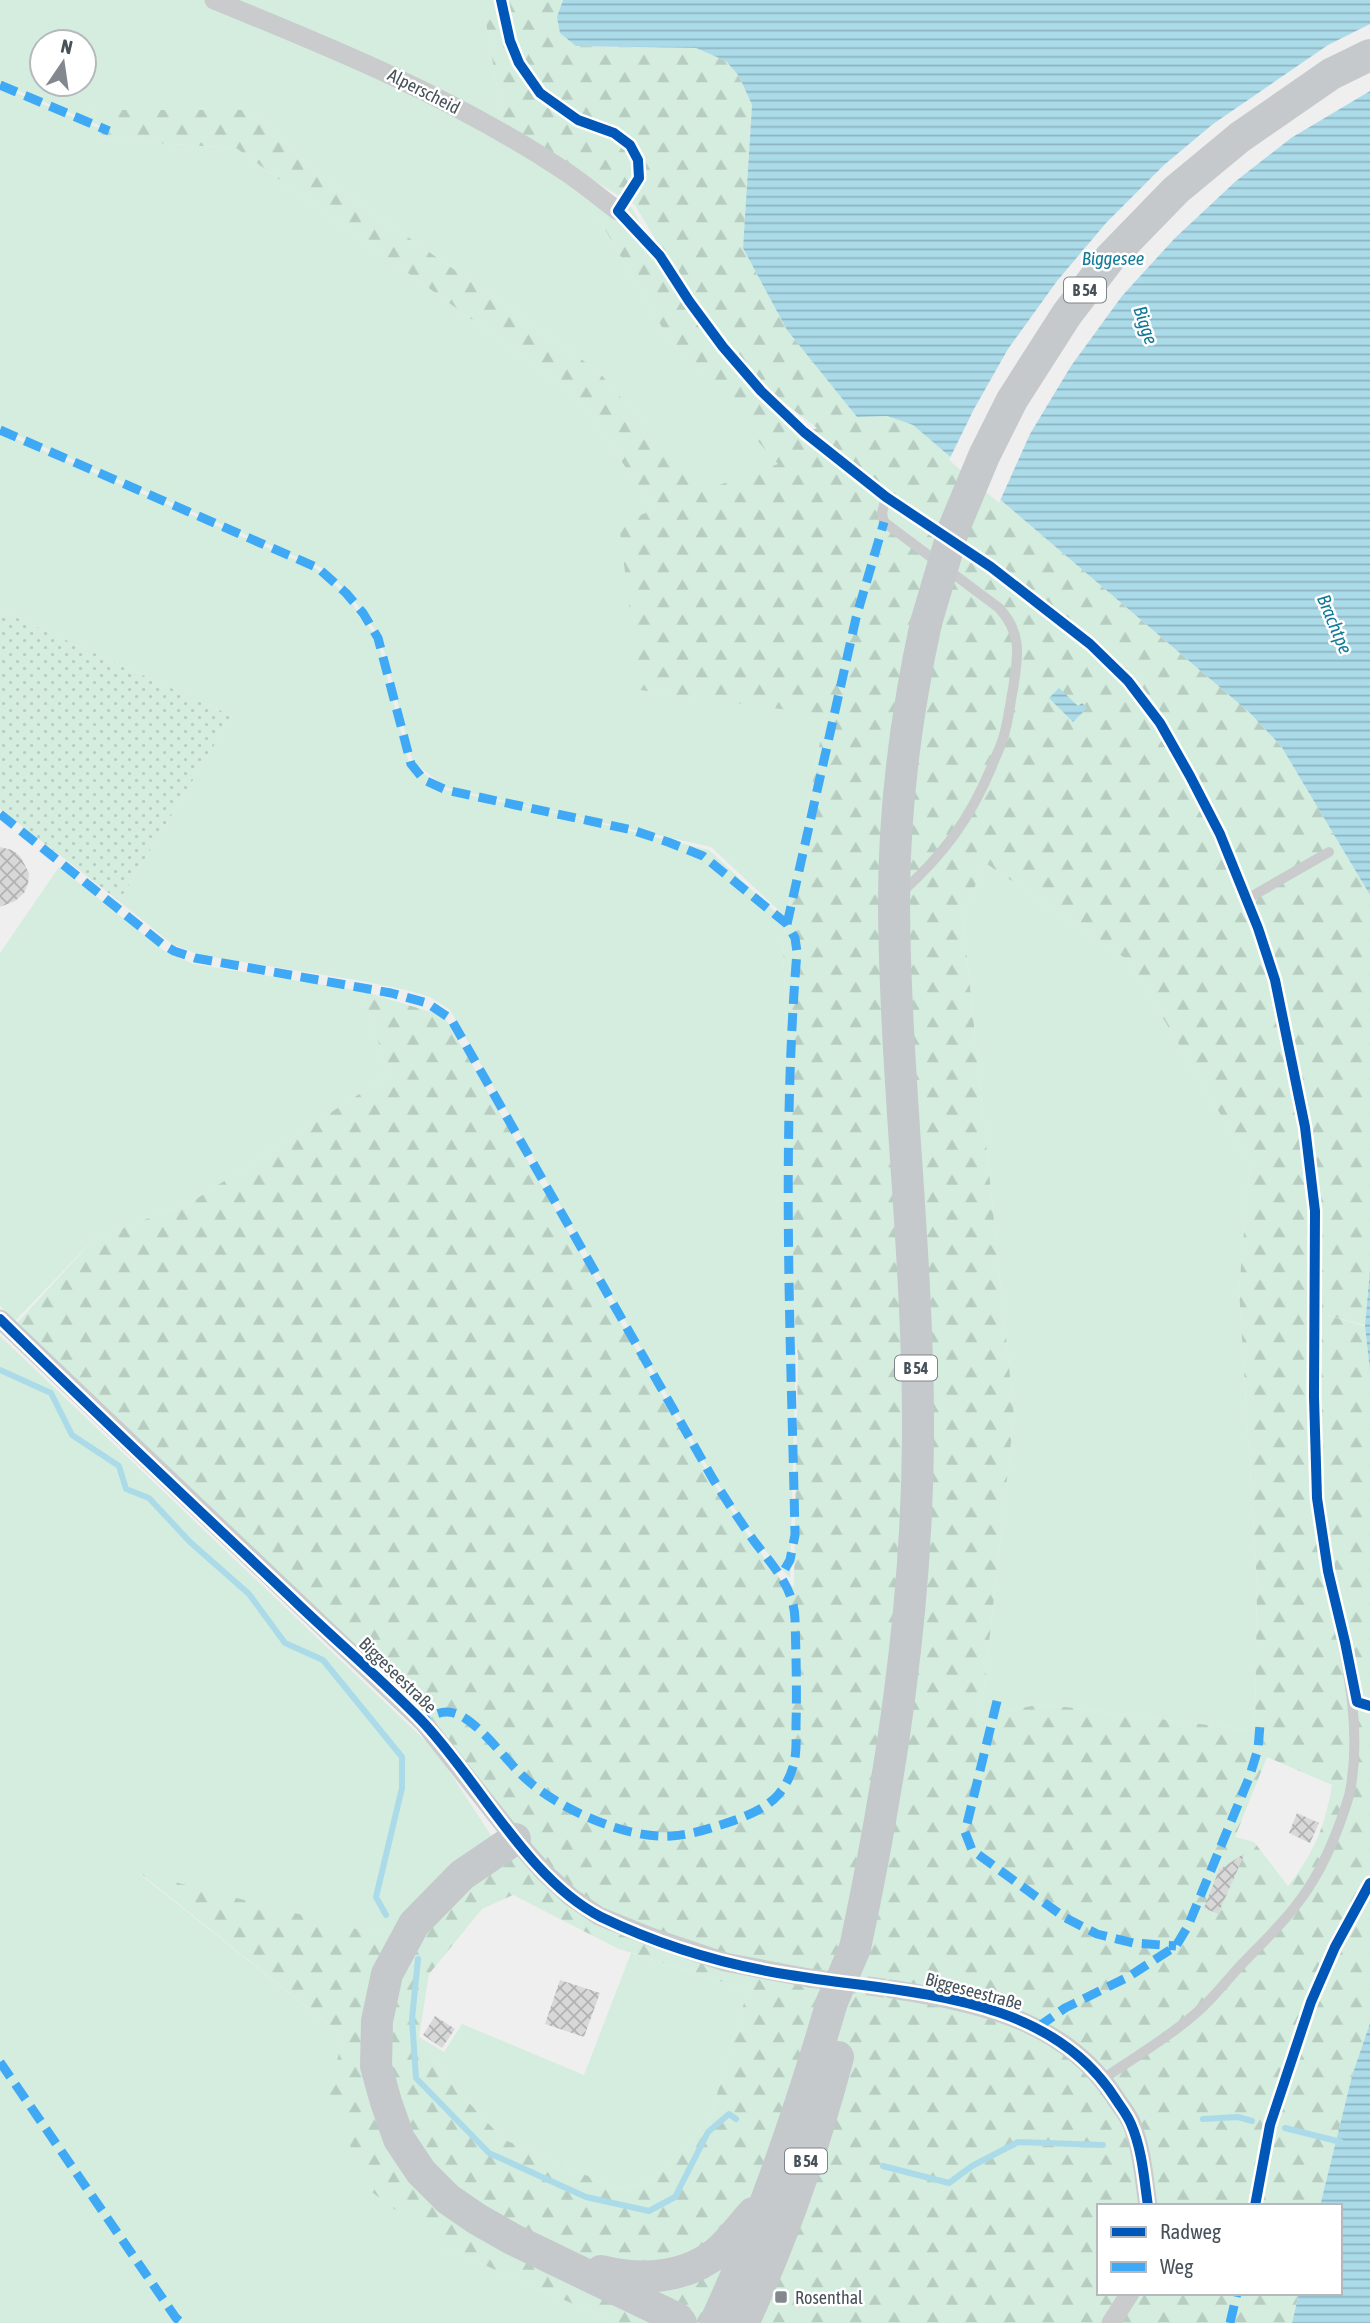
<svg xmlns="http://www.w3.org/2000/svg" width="1370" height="2323" viewBox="0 0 1370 2323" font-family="'Asap Condensed',sans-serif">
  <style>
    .grass { fill: #d4edde; fill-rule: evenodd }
    .forest { fill: url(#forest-firs); fill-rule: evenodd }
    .garden { fill: url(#garden-dots) }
    .water { fill: url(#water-rules) }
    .pier { fill: #efefef }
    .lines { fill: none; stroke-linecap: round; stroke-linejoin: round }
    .stream { stroke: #abdbe9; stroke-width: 6 }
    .building { fill: url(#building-cross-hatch) }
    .street-tunnel { stroke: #cdcfd1; stroke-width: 19; stroke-dasharray: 19 10; stroke-linecap: butt }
    .lane { stroke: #c9cbcd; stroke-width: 10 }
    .street { stroke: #c9cbcd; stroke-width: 19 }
    .primary { stroke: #c5c9cb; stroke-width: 32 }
    .primary-bridge { stroke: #c5c9cb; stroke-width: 32 }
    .quiet { stroke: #3fa9f5; stroke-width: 9; stroke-dasharray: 18 9; stroke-linecap: butt }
    .cycleway-casing { stroke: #fff; stroke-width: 15 }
    .cycleway { stroke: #0057b8; stroke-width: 10 }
    .poi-dot { fill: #82888e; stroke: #fff; stroke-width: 2.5 }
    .labels { text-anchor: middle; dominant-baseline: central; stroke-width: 5; stroke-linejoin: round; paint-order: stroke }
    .shield { fill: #fff; stroke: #7e858c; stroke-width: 2 }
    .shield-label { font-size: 16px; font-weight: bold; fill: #47515a }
    .street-label { font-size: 18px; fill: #47515a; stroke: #fff }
    .poi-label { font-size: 18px; fill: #47515a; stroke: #fff; text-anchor: start }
    .water-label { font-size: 19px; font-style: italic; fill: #157b98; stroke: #fff }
  </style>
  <defs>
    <pattern id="forest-firs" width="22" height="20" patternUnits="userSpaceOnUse" patternTransform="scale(1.75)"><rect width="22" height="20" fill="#d4edde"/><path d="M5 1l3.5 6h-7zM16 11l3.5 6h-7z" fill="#b7cdc1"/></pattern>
    <pattern id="garden-dots" width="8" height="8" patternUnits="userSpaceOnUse" patternTransform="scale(1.75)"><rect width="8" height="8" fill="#d4edde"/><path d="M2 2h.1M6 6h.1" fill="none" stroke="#b7cdc1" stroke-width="1.8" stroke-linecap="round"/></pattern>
    <pattern id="water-rules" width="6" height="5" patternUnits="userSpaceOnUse" patternTransform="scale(1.75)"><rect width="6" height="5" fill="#abdbe9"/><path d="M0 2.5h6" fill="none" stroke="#8db4c0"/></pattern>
    <pattern id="building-cross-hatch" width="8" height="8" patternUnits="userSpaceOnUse" patternTransform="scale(1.75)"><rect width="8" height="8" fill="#d8d8d9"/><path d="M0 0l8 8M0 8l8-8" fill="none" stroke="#b1b2b3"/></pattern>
  </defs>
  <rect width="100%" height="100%" fill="#efefef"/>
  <path class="grass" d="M0 0H206L435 95 575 178 670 341 779 464 702 492 598 371 317 173 249 110 92 111 98 125 0 83ZM42 42H84V84H42Z
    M219 0H486V23L504 128Z
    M0 86 99 128 104 140 236 148 577 396 654 509 640 690 825 714 787 918 711 847 447 788 413 762 381 638 349 593 320 567 0 428Z
    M0 432 317 569 345 594 377 638 409 763 446 790 560 814 709 850 786 922 783 940 796 1346 790 1578 756 1540 714 1478 450 1010 430 997 406 990 362 981 200 955 172 944 119 901 232 716 0 610Z
    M984 862 1129 961 1250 1164 1239 1289 1257 1583 1255 1731 1042 1704 981 1716 1014 1415 963 919Z
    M59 867 163 950 193 964 362 991 389 1075 190 1203 95 1238 15 1321 0 1306V953Z
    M0 1336 436 1751 494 1840 395 1939 141 1875 343 2036 330 2096 445 2248 617 2323H0Z
    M631 1953 748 1990 709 2121 648 2182 618 2189 503 2139 456 2089 419 2037 444 2052 462 2024 584 2075Z"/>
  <path class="forest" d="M486 0H563L561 3 577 46 696 48 726 61 739 76 752 105 743 248 787 330 857 417 887 416 913 425 1250 713 1281 746 1370 895V1269L1365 1325 1319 1313 1365 1326 1370 1371V2023L1352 2076 1320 2206H1099V2293H1299L1292 2323H617L445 2248 368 2189 329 2095 343 2036 140 1873 395 1939 511 1836 428 1713 16 1324 95 1238 190 1203 389 1075 362 991 444 1016 712 1481 751 1540 787 1588 794 1586 798 1355 796 1346 783 940 825 715 640 690 619 525 654 509 577 396 236 148 104 140 92 110H249L317 173 598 371 702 491 778 464 670 341 575 178 632 208 682 302 760 395 810 431 817 428 765 388 692 301 635 205 504 128 486 23ZM984 862 1129 961 1250 1164 1239 1289 1257 1583 1255 1731 1042 1704 981 1716 1014 1415 963 919ZM1267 1757 1332 1785C1325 1827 1314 1853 1288 1886L1254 1842 1235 1837ZM513 1895 619 1949 748 1990 709 2121 648 2182 618 2189 503 2139 456 2089 419 2037 429 1974 482 1909Z"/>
  <path class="garden" d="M0 610 232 716 119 901 0 809Z"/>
  <path class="water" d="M563 0H1370V895L1281 746 1250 713 913 425 887 416 857 417 787 330 743 248 752 105 739 76 726 61 696 48 576 46 560 33 557 17Z
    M1059 688 1078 706 1082 703 1087 708 1073 722 1049 698Z
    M1370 1269V1371L1365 1326Z
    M1370 2023V2323H1292L1299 2293H1340V2206H1320L1352 2076Z"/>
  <path class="pier" d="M1370 24V91L1291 138 1236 181 1175 238 1122 296 1071 366 1030 434 999 503 949 460 974 409 1008 349 1057 281 1106 223 1164 165 1213 124 1328 45Z"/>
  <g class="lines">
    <path class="stream" d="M0 1370 51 1393 72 1435 119 1466 126 1489 149 1498 190 1542 249 1594 285 1643 323 1660 402 1757V1788L376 1897 386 1915
      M418 1959 412 2019 416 2078 489 2153 586 2197 649 2211 675 2197 708 2132 729 2114 736 2119
      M1203 2119 1238 2117 1252 2121
      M1285 2128 1341 2142
      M883 2166 949 2183 972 2166 1018 2142 1103 2145"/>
  </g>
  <path class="building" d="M0 847 12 850 20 856 29 873 28 884 24 893 15 901 0 907Z
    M1297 1813 1319 1823 1310 1843 1289 1833Z
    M1245 1853 1218 1914 1204 1908 1219 1870Z
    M560 1980 600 1993 584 2037 545 2024Z
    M435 2016 455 2029 442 2048 423 2035Z"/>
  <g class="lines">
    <path class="street-tunnel" d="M809 1978 891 1989"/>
    <path class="lane" d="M618 211C631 225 644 238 657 252 669 266 677 284 688 299 721 348 761 395 807 434 881 498 966 547 1043 607 1087 642 1131 677 1161 726 1210 802 1252 895 1275 983 1284 1015 1290 1049 1297 1082 1305 1125 1314 1171 1315 1215 1318 1309 1310 1403 1317 1497 1324 1594 1370 1701 1349 1796 1340 1825 1329 1854 1314 1879 1295 1912 1267 1938 1241 1965 1226 1981 1212 2000 1195 2014 1168 2038 1133 2058 1103 2079
      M886 497 882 513 884 522 999 608C1023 634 1018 656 1013 689 1010 703 1009 717 1005 731 1003 743 996 755 992 766 970 819 944 854 902 892
      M1247 899 1329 852"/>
    <path class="street" d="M214 0C335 49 454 98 563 170 582 182 600 198 618 211
      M0 1319 423 1722 515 1839 543 1871 571 1897 599 1916 651 1937 725 1962 809 1978
      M891 1989C976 2003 1063 2018 1114 2096 1119 2104 1127 2113 1131 2122 1142 2148 1144 2178 1148 2206
      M1111 2323 1130 2293"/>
    <path class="primary" d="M515 1839 462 1875 414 1924 387 1974 377 2021 376 2066 386 2102 399 2139 421 2172 448 2199 477 2219 514 2240 678 2319 681 2323
      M855 1948C891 1779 917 1611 918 1437 919 1259 895 1081 894 902 894 808 906 715 926 623
      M601 2271C641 2281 687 2279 720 2250 732 2239 742 2225 753 2213
      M715 2323C763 2220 800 2111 832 2002
      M743 2323C783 2239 814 2147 838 2057"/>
    <path class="primary-bridge" d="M926 623 954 528 984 456 1012 400 1067 314 1110 258 1176 190 1240 137 1331 74 1370 55
      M832 2002 855 1948"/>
    <path class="quiet" d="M0 85 109 131
      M0 430 318 568 346 593 363 613 378 638 411 764 424 780 446 790 632 830 668 842 703 856 787 924 795 938 797 952C781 1145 791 1341 795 1535L790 1560 781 1576
      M0 814 162 944 174 951 195 958 391 993 427 1003 451 1019 713 1479C726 1500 740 1521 754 1541 772 1565 794 1587 795 1619 796 1654 797 1690 796 1725 796 1738 797 1754 793 1767 790 1777 785 1787 778 1795 764 1811 737 1820 717 1826 702 1831 687 1835 671 1836 626 1839 559 1809 526 1779 507 1762 480 1723 457 1714 444 1709 433 1714 423 1722
      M787 924 856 618 884 522
      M997 1701 965 1832 972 1850 1064 1917 1097 1934 1133 1943 1176 1946
      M1038 2027 1065 2008 1128 1977 1176 1946 1188 1926 1249 1778 1258 1749 1260 1725
      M0 2062 176 2318 182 2323
      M1230 2323 1237 2293"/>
    <defs>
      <path id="cycleway" d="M501 0 510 41 519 63 540 93 578 120 614 133 630 145 638 160 639 178 618 211 660 256 689 301 723 347 761 391 804 432 886 497 991 567 1090 644 1128 681 1160 723 1190 776 1220 834 1258 928 1275 980 1305 1127 1315 1211 1314 1397 1317 1498 1328 1571 1345 1642 1357 1702 1370 1706
        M0 1319C98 1416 199 1510 299 1605 339 1643 382 1680 421 1720 477 1778 528 1880 601 1917 659 1945 726 1965 790 1975 903 1994 1046 1991 1115 2098 1120 2106 1127 2114 1131 2124 1142 2149 1144 2178 1148 2206
        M1255 2206 1270 2125 1311 2002 1335 1947 1370 1883"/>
    </defs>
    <use href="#cycleway" class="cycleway-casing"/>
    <use href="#cycleway" class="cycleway"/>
  </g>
  <rect class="poi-dot" x="774" y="2290" width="14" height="14" rx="3.5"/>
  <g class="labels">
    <g class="shield">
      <rect x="1064" y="277.5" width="42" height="25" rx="5"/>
      <rect x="895" y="1355.5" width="42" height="25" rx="5"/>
      <rect x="785" y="2148.5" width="42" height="25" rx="5"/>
    </g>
    <g class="shield-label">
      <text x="1085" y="290">B 54</text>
      <text x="916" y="1368">B 54</text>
      <text x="806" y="2161">B 54</text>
    </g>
    <g class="street-label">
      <text transform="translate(424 91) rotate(27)">Alperscheid</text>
      <text transform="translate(398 1675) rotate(44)">Biggeseestraße</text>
      <text transform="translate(974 1991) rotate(15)">Biggeseestraße</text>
    </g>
    <g class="poi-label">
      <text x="795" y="2297">Rosenthal</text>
    </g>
    <g class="water-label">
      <text x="1113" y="258">Biggesee</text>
      <text transform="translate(1146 325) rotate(71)">Bigge</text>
      <text transform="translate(1335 624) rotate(67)">Brachtpe</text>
    </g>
  </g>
  <rect x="1097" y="2204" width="245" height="91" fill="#ffffff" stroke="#b5b9bd" stroke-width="2"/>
  <rect x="1111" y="2227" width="35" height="10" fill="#0057b8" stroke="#b5b9bd" stroke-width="2"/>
  <text x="1160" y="2239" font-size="21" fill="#47515a">Radweg</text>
  <rect x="1111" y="2262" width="35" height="10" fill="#3fa9f5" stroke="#b5b9bd" stroke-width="2"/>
  <text x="1160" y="2274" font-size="21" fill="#47515a">Weg</text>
  <g transform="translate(63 63) rotate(13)"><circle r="33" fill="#ffffff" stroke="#b5b9bd" stroke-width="2"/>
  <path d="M0-5L12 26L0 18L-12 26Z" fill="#82888e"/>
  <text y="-10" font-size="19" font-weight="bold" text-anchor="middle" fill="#47515a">N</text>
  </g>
</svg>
